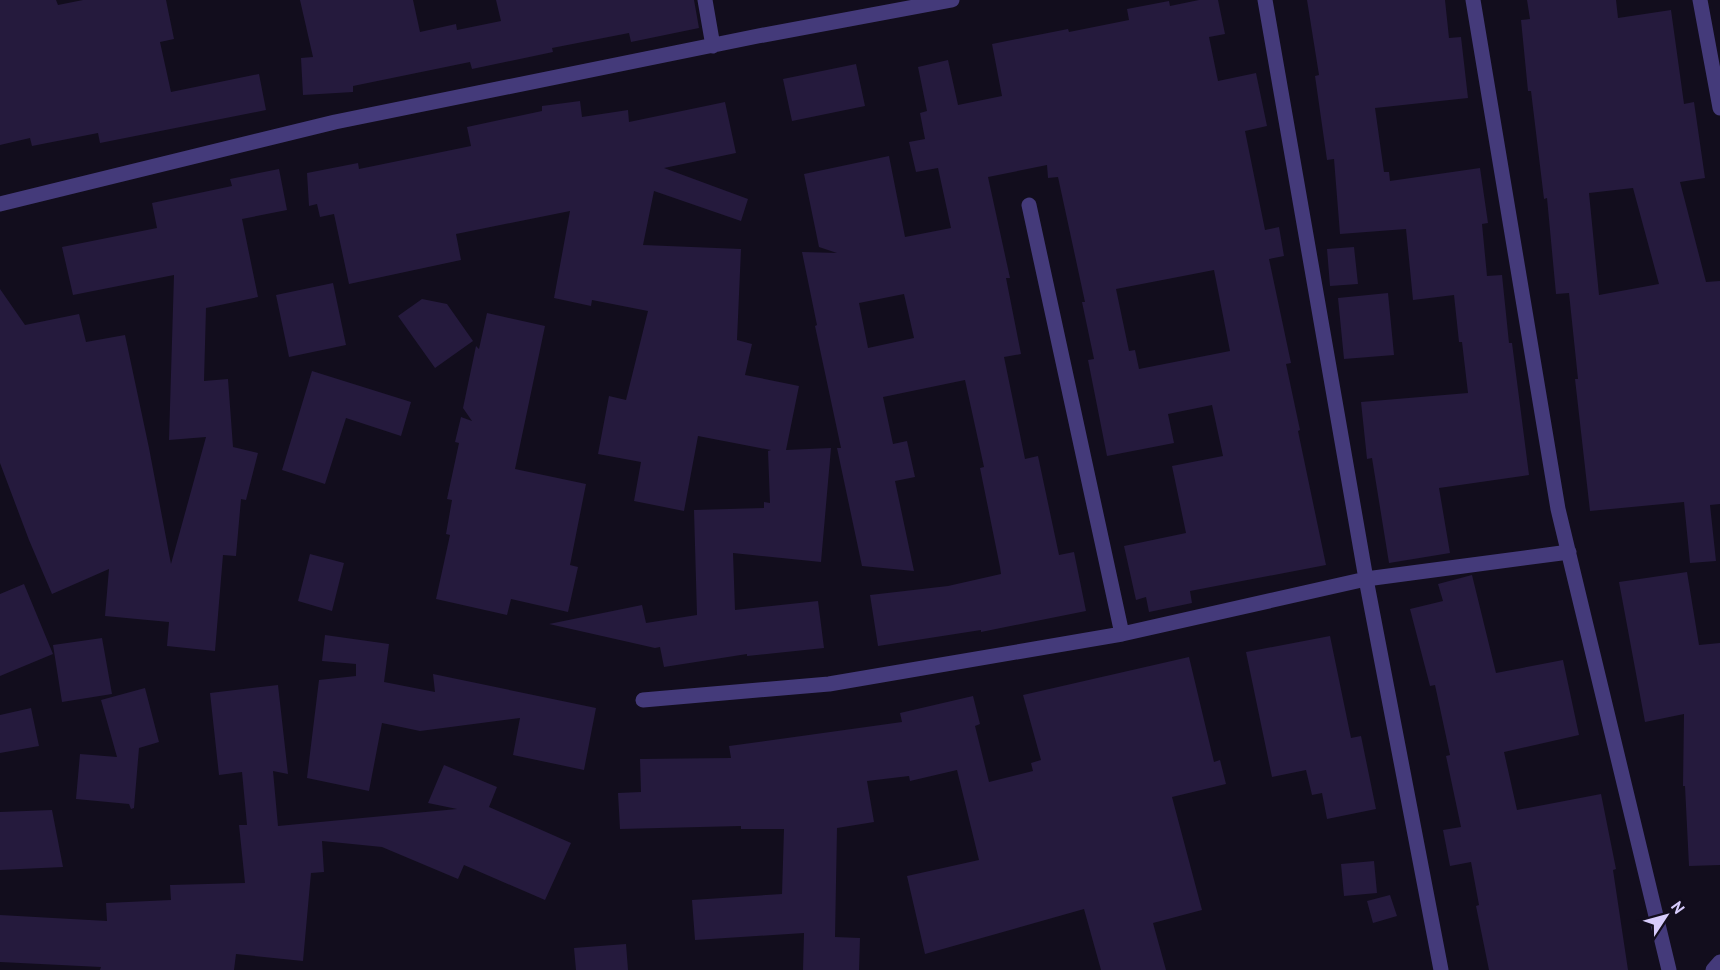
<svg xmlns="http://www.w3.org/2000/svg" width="1720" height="970" viewBox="0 0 1720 970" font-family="'PT Sans',sans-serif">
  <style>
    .building { fill: #251a3d; fill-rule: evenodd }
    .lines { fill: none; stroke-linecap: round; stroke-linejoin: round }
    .minor { stroke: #443a7a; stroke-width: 15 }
  </style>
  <rect width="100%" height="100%" fill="#120d1d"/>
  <path class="building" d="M0 0H56L58 5 83 0H166L174 39 160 42 171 92 259 74 266 110 100 143 98 133 32 146 30 138 0 145Z
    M300 0H413L420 32 456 24 457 30 501 21 496 0H694L699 28 631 42 629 33 552 48 553 52 472 69 470 62 353 86V92L303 95 301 58 313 57Z
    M1199 0H1218L1225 34 1209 37 1218 81 1256 73 1267 126 1245 131 1265 230 1279 227 1284 256 1269 259 1291 363 1286 364 1300 430 1298 431 1326 565 1190 591 1192 603 1149 612 1146 597 1136 600 1124 546 1186 533 1172 466 1223 456 1212 405 1168 414 1174 443 1107 456 1088 360 1094 359 1082 302H1085L1058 177 1048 178 1047 165 988 177 1010 278H1006L1021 354 1004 357 1025 459 1038 456 1059 555 1074 552 1086 611 981 632V630L878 646 870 595 948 586 1001 574 1000 567 980 468 984 467 965 380 883 397 893 444 907 441 915 477 895 481 914 571 862 566 837 448H841L815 326 817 325 802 252 837 253 819 247 804 174 889 156 905 237 951 228 938 168 916 172 909 142 925 139 920 113 927 111 918 67 948 60 958 105 1002 96 992 44 1068 29 1069 32 1129 20 1127 9 1169 1 1170 6ZM1214 270 1230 351 1139 369 1135 350 1129 351 1116 289ZM904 294 914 338 868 348 859 303Z
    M1307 0H1445L1449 38 1461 37 1468 98 1375 108 1384 172H1389L1390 181 1480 168 1488 223 1482 224 1487 276 1502 275 1509 343H1512L1529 475 1439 488 1450 553 1389 563 1372 458 1367 459 1361 402 1468 393 1462 342H1459L1454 295 1413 300 1406 229 1340 234 1334 159 1327 160 1315 76 1319 75Z
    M1527 0H1616L1618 18 1671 10 1684 104 1694 102 1705 178 1680 182 1706 282 1720 281V504L1710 505 1716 561 1690 563 1684 502 1590 511 1575 379H1578L1569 293 1556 294 1547 198 1544 199 1531 91H1528L1521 20 1530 19ZM1633 188 1659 284 1599 295 1589 193Z
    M856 64 865 106 792 121 783 79Z
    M580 101 582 117 628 110 629 122 725 102 736 153 664 168 748 199 741 221 654 191 643 245 741 249 737 340 752 344 745 375 799 386 786 450 831 448 821 562 733 553 735 610 818 601 824 648 747 656V654L664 667 660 647 655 648 549 624 642 605 646 623 697 615 694 510 764 508V502L770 503 768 451 771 450 698 436 684 511 634 501 641 462 598 454 609 396 626 400 648 311 592 300 591 306 554 298 570 211 456 234 461 260 349 284 334 214 320 217 317 204 309 206 307 173 358 163 359 169 471 146 467 127 542 111V106Z
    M279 169 287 210 242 219 258 297 206 308 204 381 228 379 233 447 258 453 246 500 241 499 236 556 223 555 215 651 167 646 169 622 105 616 109 569 52 594 29 540 0 463V289L25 325 79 314 86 342 125 335 149 448 171 564 206 437 169 440 174 275 73 295 62 247 157 228 152 203 232 186 230 179Z
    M1354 247 1358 284 1330 286 1327 249Z
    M333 283 346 345 289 357 276 295Z
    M1388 293 1394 355 1344 359 1338 298Z
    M422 299 447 304 473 341 435 368 398 316Z
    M487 313 545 326 515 469 586 484 570 565 578 567 568 612 511 599 507 615 436 599 450 535 446 534 452 500 447 499 459 443 455 442 461 417 472 421 463 408 476 346 479 349Z
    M312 371 411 402 401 436 346 418 325 484 282 470Z
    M310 554 344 563 332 611 298 601Z
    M1687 572 1699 645 1720 643V865L1689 866 1685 786H1683L1684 714 1645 722 1619 582Z
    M1472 575 1496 673 1563 660 1579 735 1504 752 1517 810 1601 794 1616 869 1613 870 1628 970H1489L1476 906 1479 905 1471 862 1450 866 1443 830 1461 827 1446 756 1450 755 1435 685 1430 686 1410 609 1443 601 1438 584Z
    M24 584 53 654 0 676V594Z
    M325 635 389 644 384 682 435 692 433 674 596 708 584 770 513 755 520 718 420 731 382 723 369 791 307 778 319 680 356 676V664L322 661Z
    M1330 636 1351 738 1361 736 1376 809 1327 819 1322 793 1312 795 1306 770 1272 777 1246 652Z
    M102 638 112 694 62 702 53 645Z
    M1189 657 1214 762 1220 760 1226 784 1172 797 1202 910 1153 923 1166 970H1101L1084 909 925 954 907 876 979 860 957 770 910 781 909 776 867 781 874 822 837 828 835 937 860 938 859 970H803L804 933 695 940 692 900 782 894 784 829H741V826L620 829 618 793 641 792 640 759 731 758 729 746 902 722 900 713 973 696 980 724 975 726 989 782 1033 771 1031 763 1041 760 1023 695Z
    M278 685 288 774 273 771 278 826 457 809 428 803 444 765 497 787 489 807 571 843 545 900 464 865 458 879 382 847 322 841 324 872 311 873 303 961 236 954 234 970H100L101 967 0 962V915L107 921 106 903 171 900 170 885 245 883 239 825H247L242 772 219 775 210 693Z
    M145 688 159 742 139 748 134 808 131 809 129 804 76 799 80 754 117 757 101 700Z
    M31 708 39 746 0 753V715Z
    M52 810 63 867 0 870V812Z
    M1374 861 1377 893 1344 896 1341 864Z
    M1390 895 1397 916 1373 923 1367 901Z
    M626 944 628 970H576L574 948Z"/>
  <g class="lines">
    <path class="minor" d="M705 0 713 46
      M1265 0 1366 579 1441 970
      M1473 0 1558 509 1669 970
      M1700 0 1720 108
      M0 204 335 122 758 36 952 0
      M1029 205 1122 634
      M643 700 829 684 1122 634 1366 579 1569 552
      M1713 970 1720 962"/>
  </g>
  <g transform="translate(1666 916) rotate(54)" stroke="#120d1d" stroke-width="4.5" paint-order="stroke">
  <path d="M0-4.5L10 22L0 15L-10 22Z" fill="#d7ccfc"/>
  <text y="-9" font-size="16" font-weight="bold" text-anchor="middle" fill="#d7ccfc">N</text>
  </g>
</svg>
